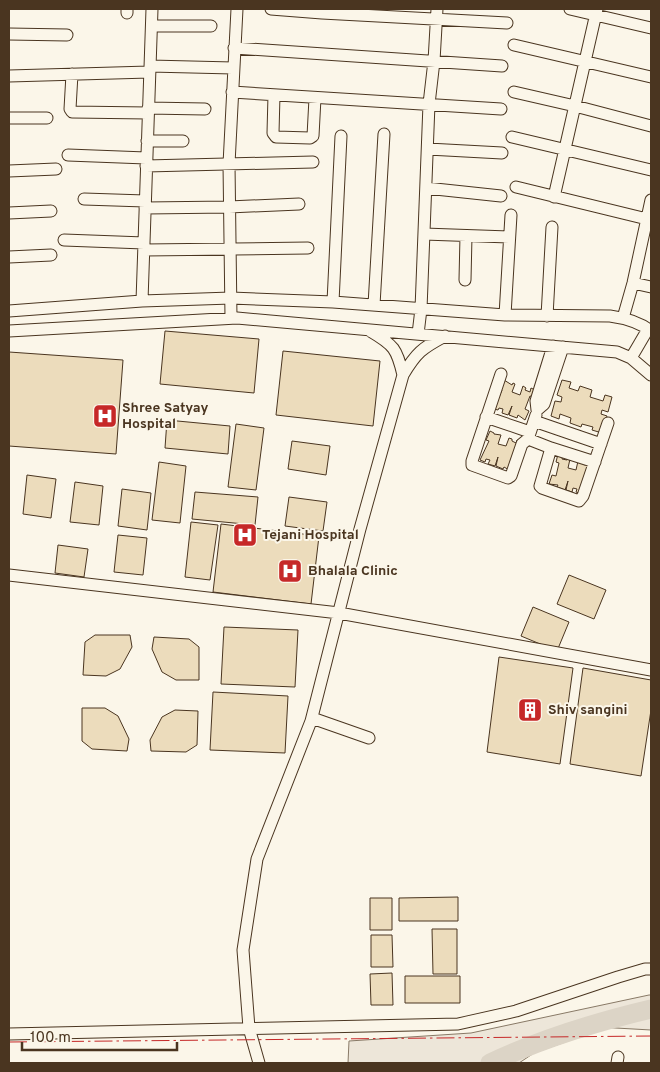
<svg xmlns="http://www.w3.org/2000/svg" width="660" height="1072" viewBox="0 0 660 1072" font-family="Overpass,sans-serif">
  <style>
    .green { fill: #ede6d9; stroke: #887966 }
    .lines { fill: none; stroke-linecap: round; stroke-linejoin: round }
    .river { stroke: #dcd4c6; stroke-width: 19 }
    .building { fill: #ecdcbc; stroke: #4a3520 }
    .minor-casing { stroke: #4a3520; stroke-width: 13 }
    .minor { stroke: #fbf6e9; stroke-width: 11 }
    .power { stroke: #c62828; stroke-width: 1; stroke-dasharray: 18 4 2.5 4; stroke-linecap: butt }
    .labels { text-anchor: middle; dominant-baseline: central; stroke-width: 4; stroke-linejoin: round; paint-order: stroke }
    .poi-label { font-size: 14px; font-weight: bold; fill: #4a3520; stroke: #fbf6e9; text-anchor: start }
  </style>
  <rect width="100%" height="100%" fill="#fbf6e9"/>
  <path class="green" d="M649 995H651V1030L598 1027 568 1041 534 1053 519 1063H348L349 1041 471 1033Z"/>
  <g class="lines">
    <path class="river" d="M490 1063C541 1039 596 1022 651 1009"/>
  </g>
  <path class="building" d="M165 331 259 339 254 393 160 384Z
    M283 351 380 361 373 426 276 415Z
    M9 352 123 360 116 454 9 446Z
    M504 380 512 385 513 383 515 384 512 392 520 395 523 386 526 388 525 390 530 392 531 388 535 390 533 397 530 396 525 409 529 411 525 420 518 415 517 418 509 415 512 406 508 415 502 413 503 409 499 408 498 410 494 409 502 390 500 389Z
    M562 380 571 382 569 388 578 391 580 386 592 390 590 397 603 401 605 395 612 397 608 412 602 410 601 414 607 416 602 433 592 430 593 427 582 424 581 427 570 423 571 418 560 414 559 419 551 416 555 401 561 402 562 397 557 395Z
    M167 420 230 426 228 454 165 448Z
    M236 424 264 428 256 490 228 487Z
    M490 431 494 433V434L501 435 498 444 506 446 509 438 512 439V441L516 443 517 440 522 441 511 471 504 467 503 469 496 466 498 457 495 466 488 464 490 460 486 459 485 462 480 460 489 441 486 440Z
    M292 441 330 446 326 475 288 469Z
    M558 454 563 455 562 459 567 460V458L570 459 568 468 576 470 578 461 585 465 586 463 590 464 581 494 576 492 577 489 573 488 572 492 566 490 568 481 565 490 557 487 558 485 549 484 552 475 556 476 559 463 556 462Z
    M159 462 186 466 180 523 152 520Z
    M27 475 56 479 51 518 23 514Z
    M75 482 103 486 99 525 70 522Z
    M122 489 151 493 147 530 118 526Z
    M195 492 258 497 255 525 192 519Z
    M289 497 327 502 323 531 285 526Z
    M191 522 218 525 210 580 185 577Z
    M221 524 319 536 311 604 213 592Z
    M118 535 147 538 143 575 114 572Z
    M58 545 88 549 84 577 55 573Z
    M569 575 606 590 594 619 557 604Z
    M533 607 569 622 557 651 521 636Z
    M224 627 298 630 295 687 221 684Z
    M95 635H130L132 647 120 669 106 676 83 675 85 642Z
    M154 637 189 639 199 647V680H176L162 672 152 649Z
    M499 657 573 668 560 764 487 752Z
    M583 668 651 680V710L641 776 570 764Z
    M213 692 288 696 285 753 210 750Z
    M82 708H105L118 716 129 739 127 751 92 749 82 741Z
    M175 710 198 711 197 745 186 752 151 751 150 740 162 717Z
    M458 897V921H399V898Z
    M370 898H392V930H370Z
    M432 929H457V974H433Z
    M371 935H392L393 967H371Z
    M392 973 393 1005H371L370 974Z
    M405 976H460V1003H405Z"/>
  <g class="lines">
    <defs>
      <path id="minor" d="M127 9V13
        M271 9 322 13 507 23
        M570 9 651 28
        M152 26H211
        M9 34 67 35
        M514 45 651 77
        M234 48 502 66
        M150 66 233 68
        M72 74 70 109 72 112 148 113
        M9 76 149 72
        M232 92 501 109
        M514 92 575 106 651 126
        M274 95 273 133 276 137 310 138 313 136 315 98
        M148 108 205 109
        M9 118H47
        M512 137 651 170
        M147 141H183
        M428 149 502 153
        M68 155 146 158
        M146 166 313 162
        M9 171 56 169
        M516 187 647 219
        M426 188 501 196
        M554 197 597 9
        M84 199 145 201
        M145 208 229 207 299 204
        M9 213 51 211
        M424 234 509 237
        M64 240 144 243
        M144 250 308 248
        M9 257 51 255
        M465 280 466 236
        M633 283 651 287
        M142 301 152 9
        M333 302 341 136
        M374 305 384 134
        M9 311 142 301 231 298 333 302 505 315 610 316C625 318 639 322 651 331
        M505 315 511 215
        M547 316 552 227
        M231 318 229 164 237 9
        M623 318 633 283 651 200
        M9 331 237 318 617 352 631 358 651 375
        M370 331C394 345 397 349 403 375
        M418 334 421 309 429 104 434 61 437 9
        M553 346 536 401 537 410 544 404 563 347
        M631 358 648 329
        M501 374 472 461V465L508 478 511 476 522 444 528 439
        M536 415 528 439 551 448
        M486 417 530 432
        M534 421 601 444
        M595 462 551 448 540 486 542 488 579 501 583 496 608 423
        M9 575 339 613 651 670
        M312 718 369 738
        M9 1034 458 1024 516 1011 618 977 645 969H651
        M259 1063 249 1028 243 950 257 859 311 721 360 529 403 375C416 353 422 348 445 336
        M617 1063 618 1057"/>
    </defs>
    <use href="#minor" class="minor-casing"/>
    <use href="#minor" class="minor"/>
    <path class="power" d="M9 1042 651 1036"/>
  </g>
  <defs>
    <symbol id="hospital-square" viewBox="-11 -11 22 22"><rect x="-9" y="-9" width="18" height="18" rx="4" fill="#c62828" stroke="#fbf6e9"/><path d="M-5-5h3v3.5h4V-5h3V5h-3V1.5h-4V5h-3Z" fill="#fff"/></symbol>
    <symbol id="building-square" viewBox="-11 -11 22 22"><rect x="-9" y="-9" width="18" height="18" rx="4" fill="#c62828" stroke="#fbf6e9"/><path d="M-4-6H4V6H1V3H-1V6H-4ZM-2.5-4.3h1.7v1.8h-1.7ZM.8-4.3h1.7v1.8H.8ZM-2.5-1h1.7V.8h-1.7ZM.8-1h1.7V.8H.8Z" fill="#fff"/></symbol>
  </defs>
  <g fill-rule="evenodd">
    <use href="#hospital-square" x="91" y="402" width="28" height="28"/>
    <use href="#hospital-square" x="231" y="521" width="28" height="28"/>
    <use href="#hospital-square" x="276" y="557" width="28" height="28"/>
    <use href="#building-square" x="516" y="696" width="28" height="28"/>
  </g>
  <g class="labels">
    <g class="poi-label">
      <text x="122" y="408">Shree Satyay<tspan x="122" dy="16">Hospital</tspan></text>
      <text x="262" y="535">Tejani Hospital</text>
      <text x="308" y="571">Bhalala Clinic</text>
      <text x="548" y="710">Shiv sangini</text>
    </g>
  </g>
  <rect width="660" height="1072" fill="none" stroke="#4a3520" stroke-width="20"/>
  <path d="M22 1042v8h155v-8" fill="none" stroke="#4a3520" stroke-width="2.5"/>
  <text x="30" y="1042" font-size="15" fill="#4a3520" stroke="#fbf6e9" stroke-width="4" paint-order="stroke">100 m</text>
</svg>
